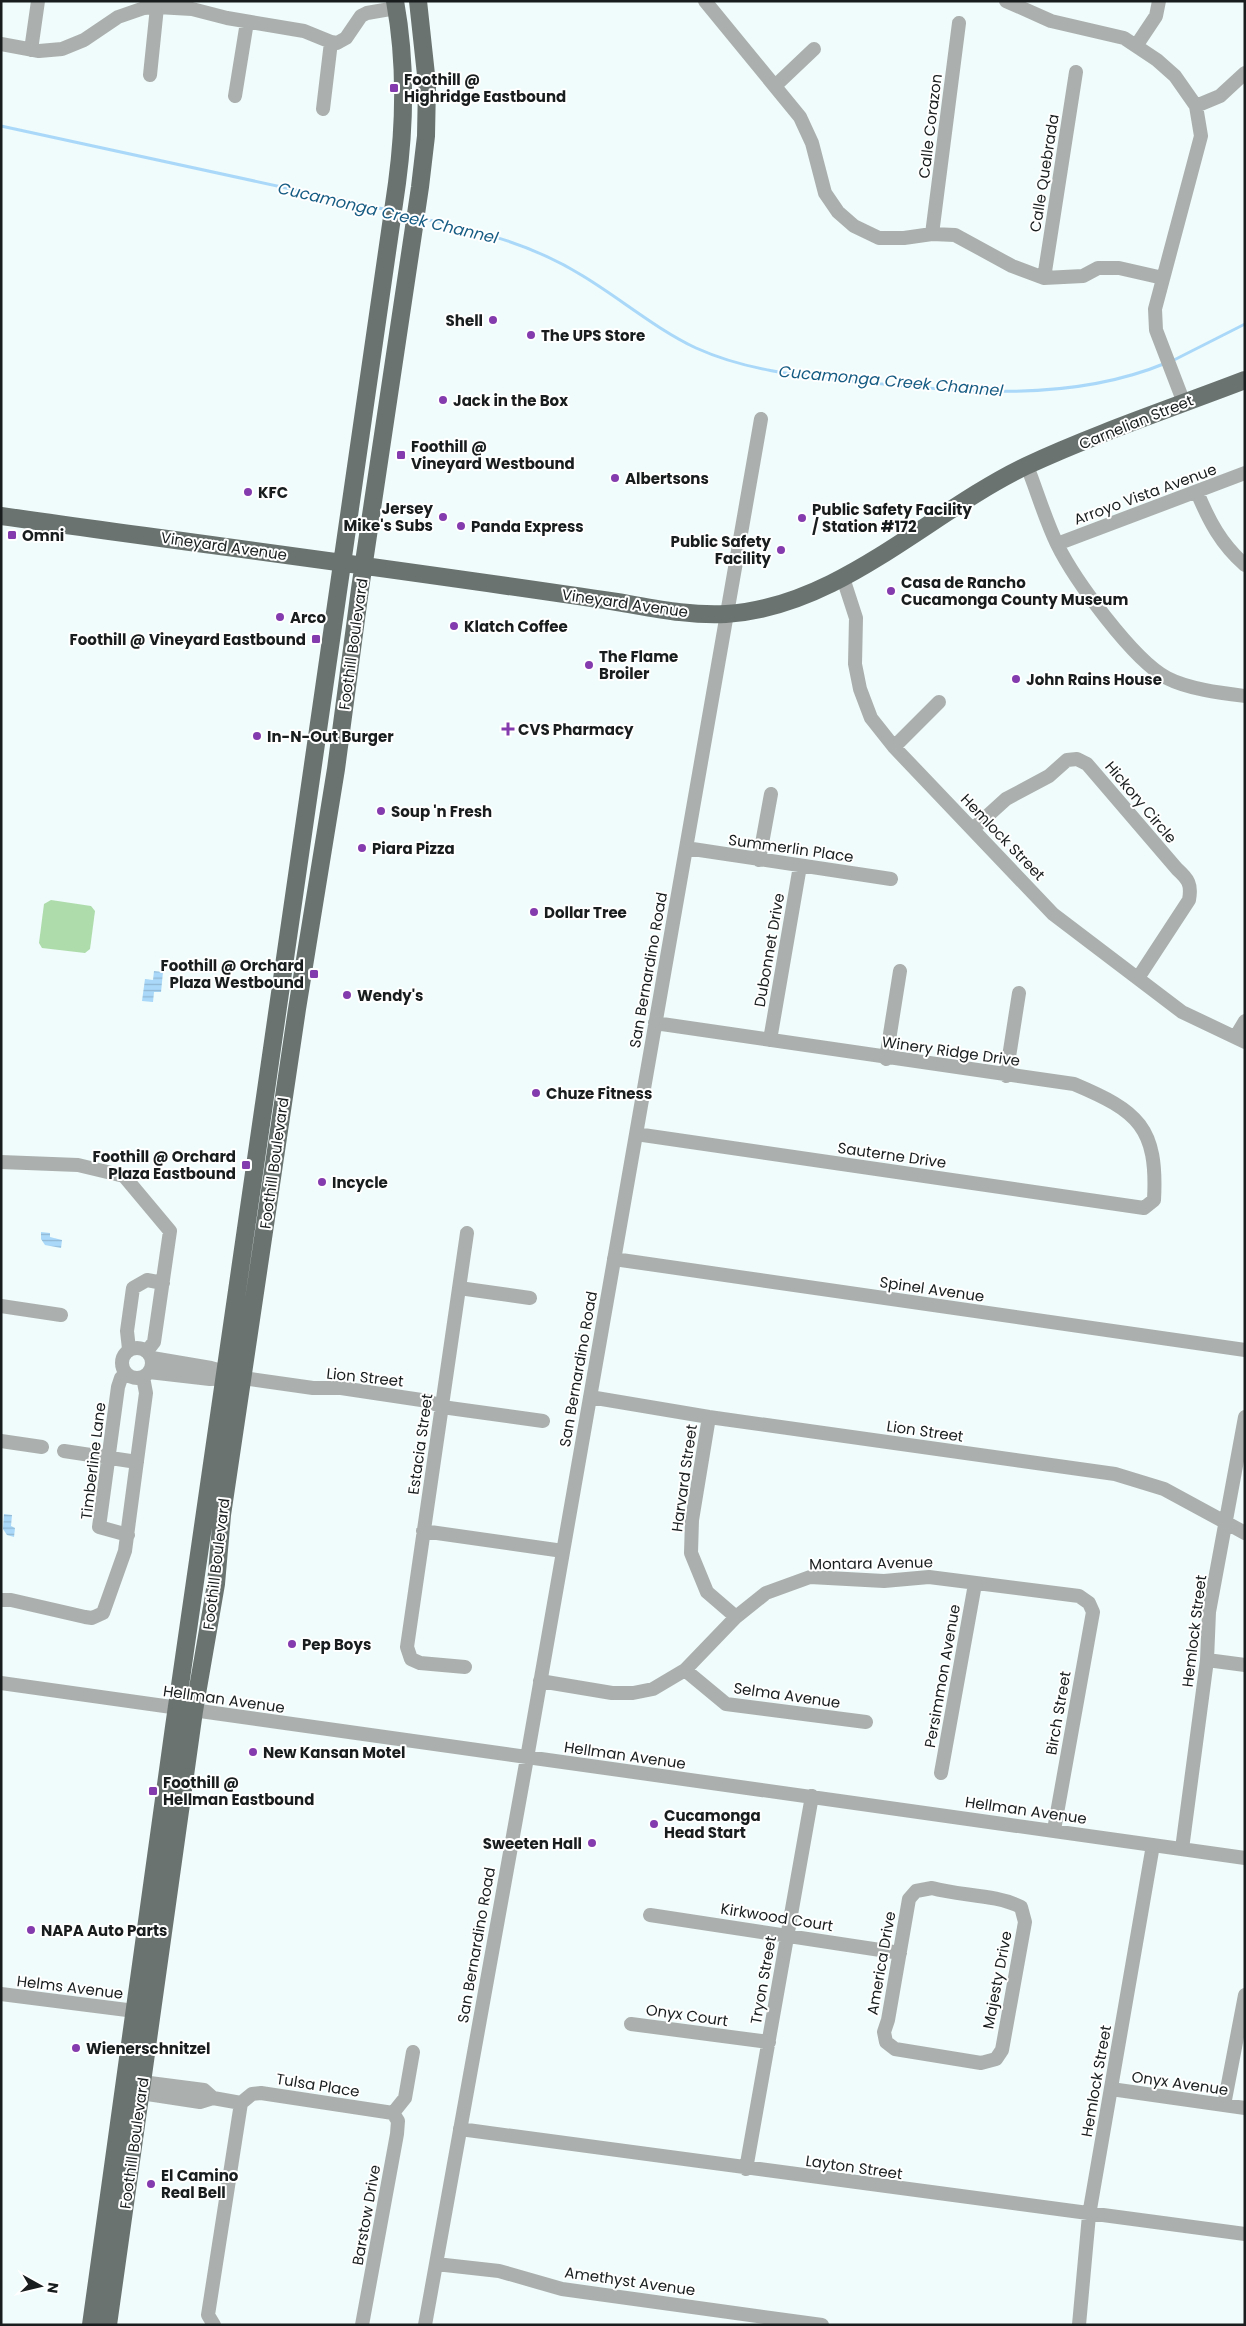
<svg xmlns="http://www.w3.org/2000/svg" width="1246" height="2326" viewBox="0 0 1246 2326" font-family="Poppins,sans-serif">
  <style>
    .grass { fill: #aedcab }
    .water { fill: url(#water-rules) }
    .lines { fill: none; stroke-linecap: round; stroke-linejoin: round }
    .stream { stroke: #a9d8f9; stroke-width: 3 }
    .minor { stroke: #abb0ae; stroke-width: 14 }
    .major { stroke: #6b7370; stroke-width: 18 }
    .poi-dot { fill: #833bad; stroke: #fff; stroke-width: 2 }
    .labels { text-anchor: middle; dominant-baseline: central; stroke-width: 4; stroke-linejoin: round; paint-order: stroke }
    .poi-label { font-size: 15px; font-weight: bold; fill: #191d1d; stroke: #fff; text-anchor: start }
    .street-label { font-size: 15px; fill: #191d1d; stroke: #fff }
    .water-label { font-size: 16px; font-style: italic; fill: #165c83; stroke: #fff }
  </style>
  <defs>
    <pattern id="water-rules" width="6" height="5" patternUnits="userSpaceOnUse" patternTransform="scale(1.25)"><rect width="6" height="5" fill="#a9d8f9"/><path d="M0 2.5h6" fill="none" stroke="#91b9d5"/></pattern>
  </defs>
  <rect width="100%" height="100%" fill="#effcfb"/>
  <path class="grass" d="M51 900 91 906 95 911 90 949 85 953 42 948 39 943 44 904Z"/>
  <path class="water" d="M154 971 163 972 161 992H154L153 1002 142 1001 145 979 153 980Z
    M41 1232 50 1233V1237L62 1240 61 1248 45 1245 41 1239Z
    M4 1514 12 1515 11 1526 15 1528 14 1537 7 1535 3 1529Z"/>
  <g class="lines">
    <path class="stream" d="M1 126 388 210
      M421 218C480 232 530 243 583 276 621 299 656 329 696 348 749 372 805 376 862 382 962 392 1070 403 1166 363
      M1172 361 1245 324"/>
    <path class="minor" d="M705 1 800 117 812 143 825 193 838 212 854 226 879 238H904L932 234 955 235 1012 266 1044 278 1083 276 1098 268H1119L1163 278
      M1006 1 1051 21 1124 38 1157 60 1175 76 1196 106 1201 136 1155 309 1156 330 1184 403
      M1 44 39 51 62 49 84 40 118 17 144 8 157 7 192 9 227 18 304 31 331 42 337 43 346 38 361 16 367 13 396 8
      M1136 46 1156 16 1159 1
      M31 50 38 1
      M150 75 157 7
      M775 86 814 49
      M235 96 247 22
      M1196 106 1220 96 1245 73
      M323 109 331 42
      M932 234 959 23
      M1044 278 1076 72
      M1027 466C1037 491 1045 519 1057 544 1074 579 1133 660 1167 678 1188 689 1221 693 1245 696
      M1197 492C1209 521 1221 544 1245 565
      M1057 544 1245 473
      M843 578 856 618 855 664 860 689 871 718 894 747 1053 914 1182 1012 1245 1042
      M894 747 939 702
      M973 829 1006 799 1049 776 1067 760 1077 759 1087 764 1177 869C1188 879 1192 884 1189 900L1138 978
      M686 848 891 879
      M759 860 771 794
      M1236 1036 1245 1021
      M770 1040 800 866
      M886 1059 900 971
      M1006 1076 1019 993
      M636 1134 1144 1208 1154 1200C1158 1127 1138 1111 1074 1084L655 1023
      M1 1162 78 1165 124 1176 170 1231 154 1342 147 1351
      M614 1259 1245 1350
      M459 1288 530 1298
      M1 1306 61 1315
      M122 1363a15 15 0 1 1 30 0a15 15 0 1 1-30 0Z
      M129 1349 127 1331 133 1288 147 1280 163 1283
      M152 1358 211 1368 233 1374
      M149 1372 210 1379 243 1378 313 1388H341L428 1401 442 1407 543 1421
      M126 1373 121 1378 118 1387 99 1527 128 1535
      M590 1397 709 1417 1115 1474 1164 1489 1245 1533
      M709 1417 692 1520 691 1553 707 1592 736 1617
      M1 1441 42 1447
      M64 1451 137 1462
      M423 1531 563 1551
      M1 1600H11L85 1617 92 1618 103 1613 125 1551 146 1393 143 1377
      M1207 1660 1245 1665
      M465 1667 420 1663 411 1659 407 1647 467 1233
      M685 1670 726 1704 866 1722
      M540 1681 612 1693H633L653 1689 685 1670 736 1617 766 1593 810 1577 884 1581 929 1577 1079 1596 1089 1603 1093 1612 1054 1830
      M1 1683 1245 1858
      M941 1773 975 1584
      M1182 1849 1207 1660 1209 1612 1245 1417
      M932 1888C960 1896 995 1894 1021 1907L1025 1922 1002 2050 996 2059 981 2063 895 2049 886 2042 884 2032 888 2020 909 1899 916 1891Z
      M650 1915 900 1953
      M1 1994 135 2011
      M631 2024 769 2042
      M142 2082 204 2090 213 2098
      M1111 2089 1245 2108
      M141 2093 200 2102 213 2098 241 2103
      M241 2103 252 2094 261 2093 393 2113
      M1224 2105 1245 1995
      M393 2113 405 2098 413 2052
      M460 2129 1245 2234
      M746 2169 812 1796
      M436 2264 499 2271 562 2289 822 2325
      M214 2325 208 2315 241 2103
      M362 2325 397 2134 398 2121 393 2113
      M425 2325 527 1758 761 419
      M1079 2325 1089 2215 1153 1845"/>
    <path class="major" d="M1 516C207 545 412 571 617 602 653 608 689 616 726 614 839 607 928 513 1026 466 1097 433 1172 408 1245 380
      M91 2325 174 1727 397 183C405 123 406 61 395 1
      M108 2325 194 1711 216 1584 222 1515 297 1009 336 769 360 589 420 187 426 136 427 84 418 1"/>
  </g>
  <g class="poi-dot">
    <rect x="389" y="83" width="10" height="10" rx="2.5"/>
    <circle cx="493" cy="320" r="5"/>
    <circle cx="531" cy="335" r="5"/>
    <circle cx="443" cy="400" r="5"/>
    <rect x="396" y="450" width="10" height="10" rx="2.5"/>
    <circle cx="615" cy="478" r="5"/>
    <circle cx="248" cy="492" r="5"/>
    <circle cx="443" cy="517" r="5"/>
    <circle cx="802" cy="518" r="5"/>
    <circle cx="461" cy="526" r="5"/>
    <rect x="7" y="530" width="10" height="10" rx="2.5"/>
    <circle cx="781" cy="550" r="5"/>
    <circle cx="891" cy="591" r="5"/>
    <circle cx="280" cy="617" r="5"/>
    <circle cx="454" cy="626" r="5"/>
    <rect x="311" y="634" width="10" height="10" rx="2.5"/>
    <circle cx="589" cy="665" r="5"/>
    <circle cx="1016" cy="679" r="5"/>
    <path d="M505.5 721.5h5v5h5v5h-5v5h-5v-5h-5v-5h5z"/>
    <circle cx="257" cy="736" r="5"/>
    <circle cx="381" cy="811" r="5"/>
    <circle cx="362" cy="848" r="5"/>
    <circle cx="534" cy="912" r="5"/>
    <rect x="309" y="969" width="10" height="10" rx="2.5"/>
    <circle cx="347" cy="995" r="5"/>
    <circle cx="536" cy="1093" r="5"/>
    <rect x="241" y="1160" width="10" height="10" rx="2.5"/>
    <circle cx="322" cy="1182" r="5"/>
    <circle cx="292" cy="1644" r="5"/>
    <circle cx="253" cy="1752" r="5"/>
    <rect x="148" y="1786" width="10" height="10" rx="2.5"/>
    <circle cx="654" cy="1824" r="5"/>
    <circle cx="592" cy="1843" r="5"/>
    <circle cx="31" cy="1930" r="5"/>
    <circle cx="76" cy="2048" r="5"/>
    <circle cx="151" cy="2184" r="5"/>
  </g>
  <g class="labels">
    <g class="poi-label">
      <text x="404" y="79">Foothill @<tspan x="404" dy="17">Highridge Eastbound</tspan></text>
      <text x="483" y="320" text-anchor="end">Shell</text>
      <text x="541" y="335">The UPS Store</text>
      <text x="453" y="400">Jack in the Box</text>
      <text x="411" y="446">Foothill @<tspan x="411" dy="17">Vineyard Westbound</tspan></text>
      <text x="625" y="478">Albertsons</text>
      <text x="258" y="492">KFC</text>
      <text x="433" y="508" text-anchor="end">Jersey<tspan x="433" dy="17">Mike's Subs</tspan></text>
      <text x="812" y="509">Public Safety Facility<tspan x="812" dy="17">/ Station #172</tspan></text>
      <text x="471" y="526">Panda Express</text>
      <text x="22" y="535">Omni</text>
      <text x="771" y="541" text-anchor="end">Public Safety<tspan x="771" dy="17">Facility</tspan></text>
      <text x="901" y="582">Casa de Rancho<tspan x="901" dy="17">Cucamonga County Museum</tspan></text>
      <text x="290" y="617">Arco</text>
      <text x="464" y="626">Klatch Coffee</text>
      <text x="306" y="639" text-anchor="end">Foothill @ Vineyard Eastbound</text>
      <text x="599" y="656">The Flame<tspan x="599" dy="17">Broiler</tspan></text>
      <text x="1026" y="679">John Rains House</text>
      <text x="518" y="729">CVS Pharmacy</text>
      <text x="267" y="736">In-N-Out Burger</text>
      <text x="391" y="811">Soup 'n Fresh</text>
      <text x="372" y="848">Piara Pizza</text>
      <text x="544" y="912">Dollar Tree</text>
      <text x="304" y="965" text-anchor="end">Foothill @ Orchard<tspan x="304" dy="17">Plaza Westbound</tspan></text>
      <text x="357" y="995">Wendy's</text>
      <text x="546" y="1093">Chuze Fitness</text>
      <text x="236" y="1156" text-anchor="end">Foothill @ Orchard<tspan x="236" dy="17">Plaza Eastbound</tspan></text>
      <text x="332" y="1182">Incycle</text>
      <text x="302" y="1644">Pep Boys</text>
      <text x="263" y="1752">New Kansan Motel</text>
      <text x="163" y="1782">Foothill @<tspan x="163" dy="17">Hellman Eastbound</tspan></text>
      <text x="664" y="1815">Cucamonga<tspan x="664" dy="17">Head Start</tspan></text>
      <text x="582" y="1843" text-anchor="end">Sweeten Hall</text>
      <text x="41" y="1930">NAPA Auto Parts</text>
      <text x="86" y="2048">Wienerschnitzel</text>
      <text x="161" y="2175">El Camino<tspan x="161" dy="17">Real Bell</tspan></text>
    </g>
    <g class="street-label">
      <text transform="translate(930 126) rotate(-83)">Calle Corazon</text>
      <text transform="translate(1044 173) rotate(-81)">Calle Quebrada</text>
      <text transform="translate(1136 422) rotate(-22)">Carnelian Street</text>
      <text transform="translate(1145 494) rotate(-20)">Arroyo Vista Avenue</text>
      <text transform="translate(224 546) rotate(8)">Vineyard Avenue</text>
      <text transform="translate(625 603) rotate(8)">Vineyard Avenue</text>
      <text transform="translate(353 644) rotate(-82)">Foothill Boulevard</text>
      <text transform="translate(1141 802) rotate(50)">Hickory Circle</text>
      <text transform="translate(1003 837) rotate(46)">Hemlock Street</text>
      <text transform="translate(791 848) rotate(8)">Summerlin Place</text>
      <text transform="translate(769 950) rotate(-80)">Dubonnet Drive</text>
      <text transform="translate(648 970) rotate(-80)">San Bernardino Road</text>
      <text transform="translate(951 1051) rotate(8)">Winery Ridge Drive</text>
      <text transform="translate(892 1155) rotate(8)">Sauterne Drive</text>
      <text transform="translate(274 1163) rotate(-82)">Foothill Boulevard</text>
      <text transform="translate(932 1289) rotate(8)">Spinel Avenue</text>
      <text transform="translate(578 1369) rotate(-80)">San Bernardino Road</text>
      <text transform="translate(365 1377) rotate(6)">Lion Street</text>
      <text transform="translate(925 1431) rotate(8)">Lion Street</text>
      <text transform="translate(420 1444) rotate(-82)">Estacia Street</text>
      <text transform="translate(93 1461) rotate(-83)">Timberline Lane</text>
      <text transform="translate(684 1478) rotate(-82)">Harvard Street</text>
      <text transform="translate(871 1563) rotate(-1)">Montara Avenue</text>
      <text transform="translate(216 1564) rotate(-83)">Foothill Boulevard</text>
      <text transform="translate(1194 1631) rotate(-83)">Hemlock Street</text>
      <text transform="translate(942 1676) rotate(-80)">Persimmon Avenue</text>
      <text transform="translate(787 1695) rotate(8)">Selma Avenue</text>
      <text transform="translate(224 1699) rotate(8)">Hellman Avenue</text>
      <text transform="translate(1058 1713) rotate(-80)">Birch Street</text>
      <text transform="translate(625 1755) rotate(8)">Hellman Avenue</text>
      <text transform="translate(1026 1810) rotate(8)">Hellman Avenue</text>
      <text transform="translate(777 1917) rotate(9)">Kirkwood Court</text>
      <text transform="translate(476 1945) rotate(-80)">San Bernardino Road</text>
      <text transform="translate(881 1963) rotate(-80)">America Drive</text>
      <text transform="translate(763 1980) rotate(-80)">Tryon Street</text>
      <text transform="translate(997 1980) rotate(-79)">Majesty Drive</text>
      <text transform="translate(70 1987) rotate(7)">Helms Avenue</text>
      <text transform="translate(687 2015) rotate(8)">Onyx Court</text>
      <text transform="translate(1096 2081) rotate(-80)">Hemlock Street</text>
      <text transform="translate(1180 2083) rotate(8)">Onyx Avenue</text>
      <text transform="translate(318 2085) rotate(9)">Tulsa Place</text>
      <text transform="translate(134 2143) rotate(-82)">Foothill Boulevard</text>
      <text transform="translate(854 2167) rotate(8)">Layton Street</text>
      <text transform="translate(366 2215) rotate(-80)">Barstow Drive</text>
      <text transform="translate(630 2281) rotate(8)">Amethyst Avenue</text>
    </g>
    <g class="water-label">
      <text transform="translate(388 213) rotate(13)">Cucamonga Creek Channel</text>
      <text transform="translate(891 381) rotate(5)">Cucamonga Creek Channel</text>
    </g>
  </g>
  <rect width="1246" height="2326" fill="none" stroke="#191d1d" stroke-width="5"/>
  <g transform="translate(40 2286) rotate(98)" stroke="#ffffff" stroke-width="4" paint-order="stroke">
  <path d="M0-4L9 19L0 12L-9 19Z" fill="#191d1d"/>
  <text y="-8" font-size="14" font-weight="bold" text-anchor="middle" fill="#191d1d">N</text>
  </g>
</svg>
